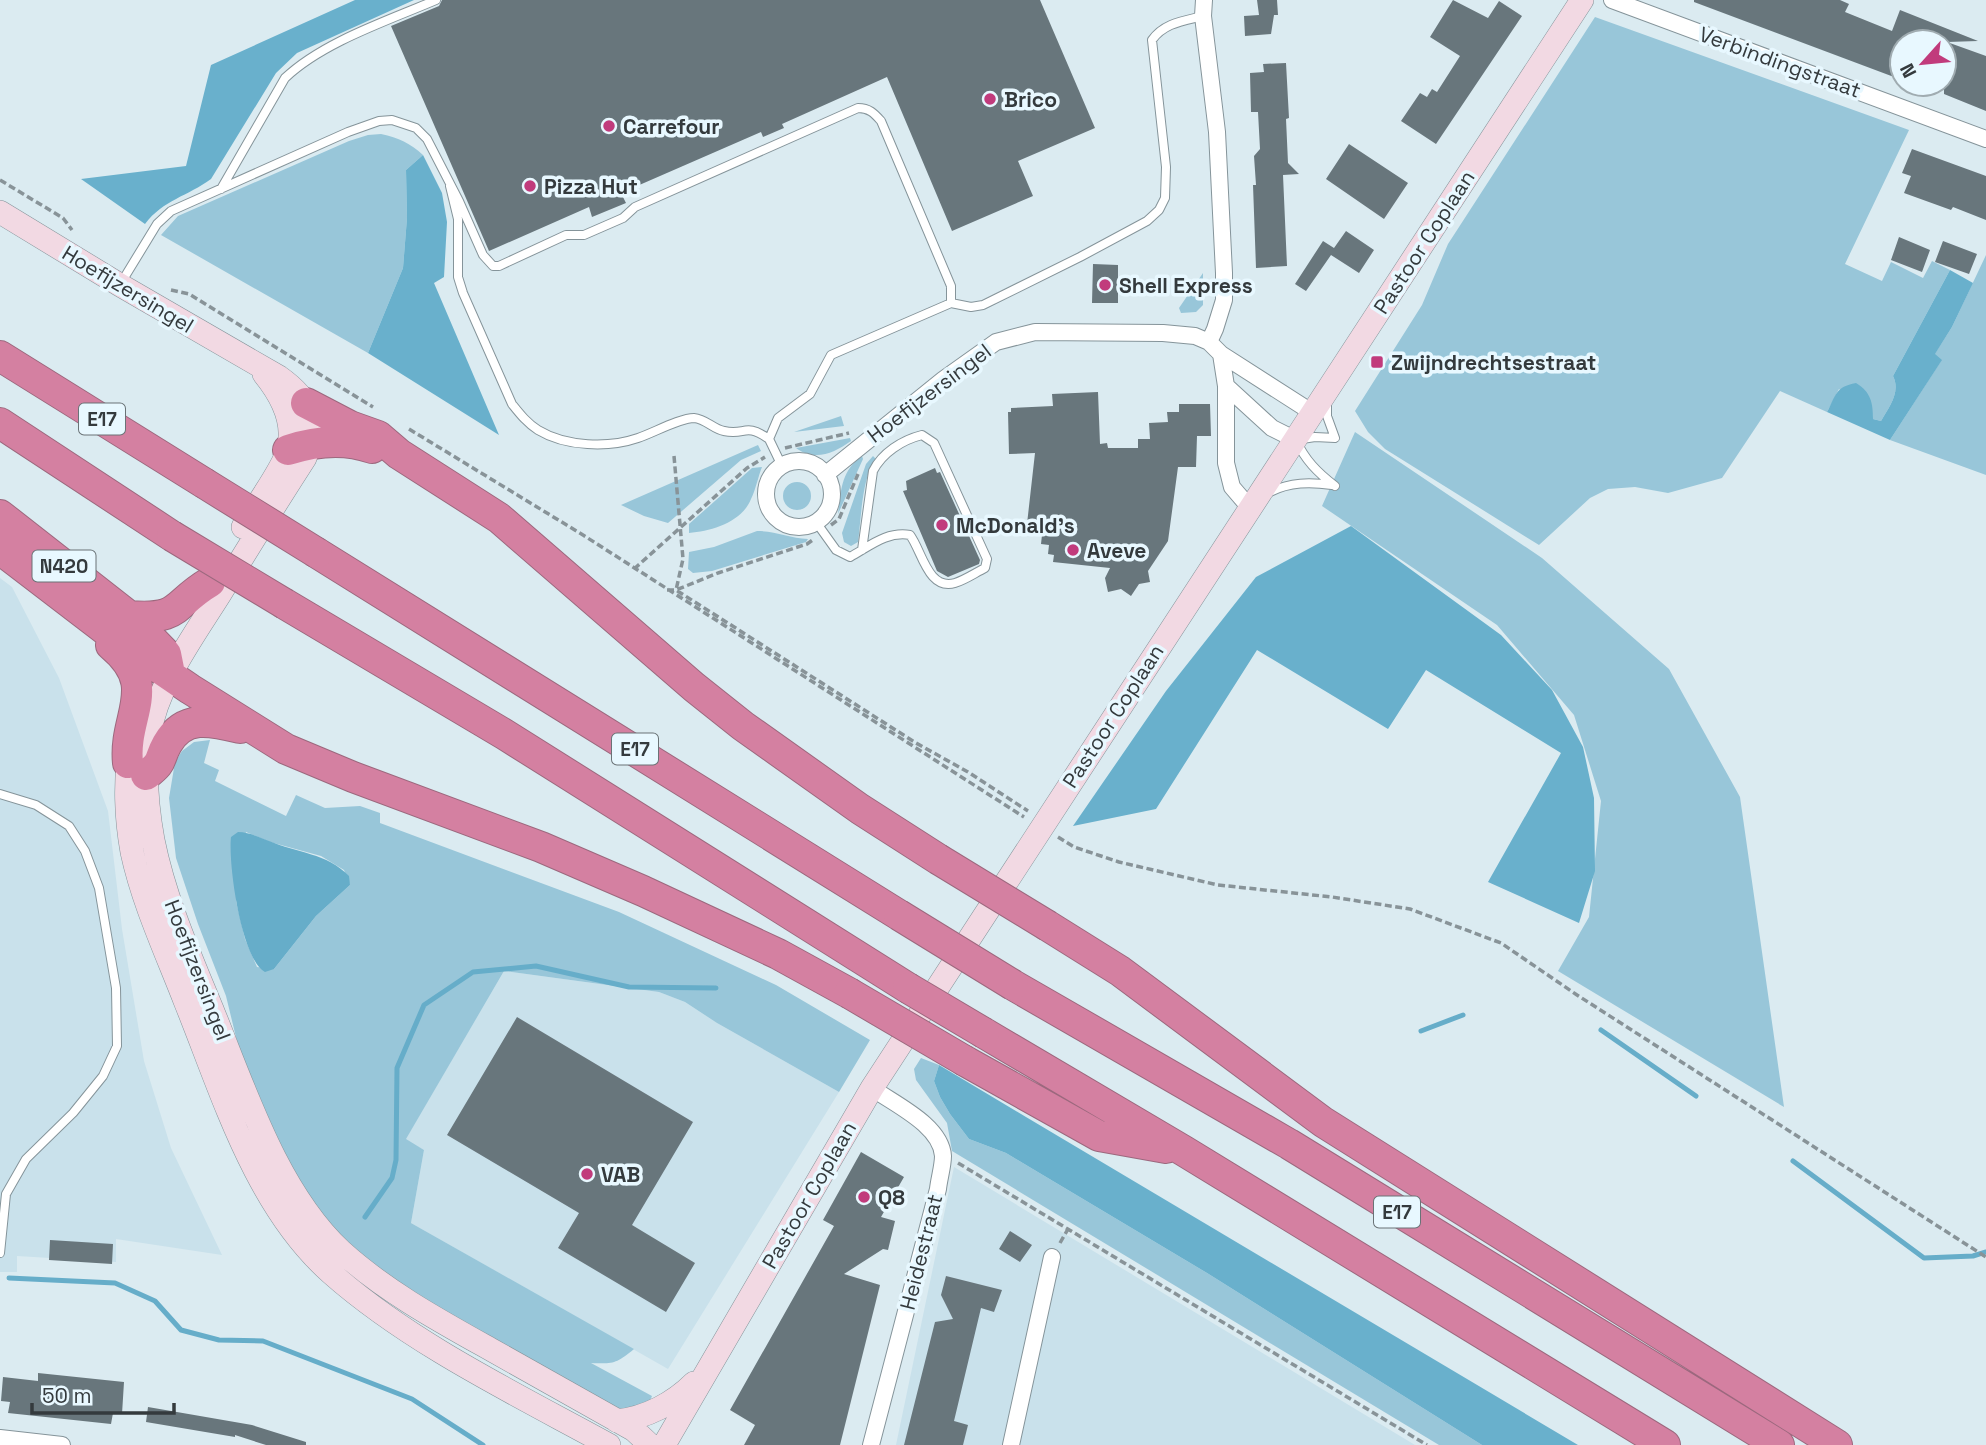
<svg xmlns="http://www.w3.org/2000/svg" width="1986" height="1445" viewBox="0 0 1986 1445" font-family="'Space Grotesk',sans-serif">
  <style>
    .built { fill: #c9e1eb }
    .green { fill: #98c6d9; fill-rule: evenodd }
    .forest { fill: #69b0cc }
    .water { fill: #66adc9 }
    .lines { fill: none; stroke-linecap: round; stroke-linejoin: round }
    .stream { stroke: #66adc9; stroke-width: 5 }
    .building { fill: #68767c }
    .lane-casing { stroke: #85949a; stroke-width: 10 }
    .street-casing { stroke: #85949a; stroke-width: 18 }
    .secondary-casing { stroke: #85949a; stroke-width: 24 }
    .highway-casing { stroke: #9c687e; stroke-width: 32 }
    .path { stroke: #889398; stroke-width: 3.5; stroke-dasharray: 7 3.5; stroke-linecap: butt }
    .lane { stroke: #fff; stroke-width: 8 }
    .street { stroke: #fff; stroke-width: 16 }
    .secondary { stroke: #f2d9e3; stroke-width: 23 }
    .highway { stroke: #d480a1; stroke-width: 30 }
    .highway-bridge-casing { stroke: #9c687e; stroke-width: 32; stroke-linecap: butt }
    .highway-bridge { stroke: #d480a1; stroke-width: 30 }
    .poi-dot { fill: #c13b7c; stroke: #e8f8ff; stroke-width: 2.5 }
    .labels { text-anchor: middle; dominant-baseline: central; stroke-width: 7; stroke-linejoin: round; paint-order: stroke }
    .shield { fill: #e8f8ff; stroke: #6a7377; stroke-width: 2 }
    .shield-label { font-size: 19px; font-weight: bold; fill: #343a3d }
    .street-label { font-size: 21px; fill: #343a3d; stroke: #e8f8ff }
    .poi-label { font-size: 21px; font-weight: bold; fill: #343a3d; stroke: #e8f8ff; text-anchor: start }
  </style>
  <rect width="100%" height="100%" fill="#dbebf1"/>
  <path class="built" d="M0 578 12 587 59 678 108 811 122 929 144 1061 171 1148 222 1255 116 1239V1262L17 1256V1272H0Z
    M504 971 659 992 685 1002 717 1023 839 1092 668 1369 411 1223 424 1150 405 1140Z
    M954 1167 1415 1445H896Z"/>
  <path class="green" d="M1595 17 1909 130 1845 264 1882 281 1891 262 1923 278 1932 261 1950 270 1893 376C1901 392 1889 407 1881 421L1873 419 1839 389 1827 412 1780 391 1722 478 1668 493 1635 487 1608 489 1590 498 1539 545 1385 449 1368 432 1355 411 1422 305 1448 244Z
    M381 134C399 138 410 143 423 155L406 170 407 218 403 268 368 353 161 235 178 216 349 141 368 135Z
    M1986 255V475L1890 440 1941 361 1934 355 1952 327Z
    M1203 273V305L1196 312 1181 313 1179 308Z
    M841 416 844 426 794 432Z
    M1355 432 1542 558 1669 669 1740 797 1784 1107 1558 971 1589 917 1601 801 1574 715 1497 625 1322 506Z
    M850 438 851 441C834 453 815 462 796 448Z
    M758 445 761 451 741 460 668 523 644 516 621 505Z
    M862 456 863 459 838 514C841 490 841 471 862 456Z
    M873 456 876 459C862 475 861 521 858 542L851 546 844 542 842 533 866 464Z
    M762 467C758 477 756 489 751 499 742 522 712 531 689 533V524L752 468Z
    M783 496a14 14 0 1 1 28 0a14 14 0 1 1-28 0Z
    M757 531C775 531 790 538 808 539L806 542 712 571 693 573 688 569 689 552 714 547Z
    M210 740 204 763 219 770 215 781 286 816 296 795 325 808 360 806 380 813V823L619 912 776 985 870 1040 839 1092 717 1023 685 1002 659 992 504 971 406 1139 424 1150 411 1223 634 1349C616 1364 613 1364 591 1363L652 1396 649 1403 623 1411 607 1405 434 1308 341 1240 311 1203 284 1159 243 1066 226 996 198 924 176 858 169 798 175 762 182 751 194 742ZM246 832 270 842 321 856 344 870 350 885 316 916 274 969 257 967 245 939 236 901Z
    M921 1058 939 1065 934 1081 940 1097 950 1114 969 1139 1006 1153 1207 1273 1482 1445H1439L952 1151 947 1123 916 1080 914 1069Z"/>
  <path class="forest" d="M355 0H414L297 53 276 73 211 179C188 196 163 200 145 224L81 179 186 166 211 65Z
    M423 155 442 193 447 222 444 277 434 283 499 435 368 353 403 268 407 218 406 170Z
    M1950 270 1973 283 1952 327 1935 354 1942 360 1890 440 1827 412C1836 395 1835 387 1856 383 1871 392 1873 403 1873 419L1881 421C1889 407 1901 392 1893 376Z
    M1351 526 1501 635 1552 690 1583 747 1594 798 1595 871 1579 923 1488 882 1561 753 1426 670 1388 729 1257 650 1156 809 1073 826 1166 691 1256 577Z
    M939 1065 1026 1117 1578 1445H1482L1207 1273 1006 1153 969 1139 950 1114 940 1097 934 1081Z"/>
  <path class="water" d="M238 832C249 832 258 837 269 841 297 853 327 853 349 876L350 885 316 916 274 969 265 972C241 959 228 863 231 837Z"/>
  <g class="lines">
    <path class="stream" d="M1601 1030 1696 1096
      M1421 1031 1463 1015
      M1793 1161 1924 1258 1973 1256 1986 1252
      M365 1217 392 1178 396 1160 397 1068 424 1005 473 972 536 966 629 987 716 988
      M9 1278 115 1283 155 1301 181 1330 219 1340 263 1341 412 1399 483 1445"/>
  </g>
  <path class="building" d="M442 0H1040L1095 128 1018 161 1033 196 952 231 887 77 782 124 784 128 763 137 761 132 621 193 626 203 592 217 589 207 489 251 391 26 439 6Z
    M1257 0H1277L1278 15H1274L1271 34 1245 36 1244 16 1259 15Z
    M1453 0 1488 18 1499 1 1522 16 1436 144 1401 121 1420 93 1427 97 1432 89 1437 92 1460 56 1430 37Z
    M1694 0H1840L1849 4 1845 12 1892 31 1900 10 1978 41 1947 42 1986 56V111L1944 94V42H1902V80L1694 2Z
    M1286 63 1289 118 1286 119 1288 163 1299 174 1283 175 1287 266 1256 268 1253 185H1256L1254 156 1260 149 1258 112H1251L1250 73 1264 72 1263 64Z
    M1349 144 1408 183 1384 219 1326 179Z
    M1912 149 1986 176V220L1953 207 1951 210 1904 193 1911 176 1902 173Z
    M1346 231 1374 250 1359 273 1331 255 1306 291 1295 284 1323 241 1334 248Z
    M1899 237 1930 250 1922 272 1891 260Z
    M1943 241 1977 254 1969 274 1935 262Z
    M1093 264 1118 265V303H1092Z
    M1098 392 1100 444 1107 443 1108 448H1138V439H1150L1149 423 1168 422 1167 412H1179V404H1210L1211 436H1197L1196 467H1178L1168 541 1148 571 1150 582 1139 584 1131 596 1121 589 1108 592 1105 578 1110 568 1053 562 1054 555 1048 554 1049 545 1041 544 1043 526 1027 524 1035 453 1009 454 1008 412H1011V408L1053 406 1052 394Z
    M935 468 937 473 940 472 980 560 979 564 948 577 937 571 903 491 907 490 906 481Z
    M517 1017 693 1122 632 1225 695 1263 666 1312 558 1248 579 1213 447 1135Z
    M861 1152 904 1177 881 1217 895 1221 888 1250 883 1249 844 1274 880 1285 840 1445H744L755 1425 730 1410 834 1226 823 1220Z
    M1010 1231 1032 1245 1020 1262 999 1249Z
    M50 1240 113 1244 112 1264 49 1260Z
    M946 1276 1002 1290 994 1312 981 1308 954 1421 968 1425 963 1445H904L935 1322 953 1319 941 1295Z
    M38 1373 124 1382 122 1414 113 1413 111 1424 8 1413 10 1402 1 1401 3 1377 38 1381Z
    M148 1407 252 1425 306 1442V1445H266L235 1435V1437L146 1422Z"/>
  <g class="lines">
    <defs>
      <path id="lane" d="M221 189 285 78C323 42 387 21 436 0
        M121 283 157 224 171 211 348 132 379 121 392 120 416 128 427 139 459 201 483 255 493 266H499L566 235H584L623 218 635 207 858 108C869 108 874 113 881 121L951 286V303L831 355 810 394 778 418 769 439C744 422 746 436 724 431 713 429 706 419 694 418 680 418 653 433 638 438 609 448 566 447 538 430 527 423 520 414 512 404L463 293 458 277V219L450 186
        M951 303 971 307 983 305 1080 257 1147 221 1159 210 1165 198 1166 167 1152 40C1164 23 1183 21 1203 16
        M1327 404V416L1335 438 1315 437 1296 440C1305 460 1317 472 1335 486
        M769 439 782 466
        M1270 492C1290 482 1310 482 1332 485
        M816 522 836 550 850 557C870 546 887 531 910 535 922 551 928 591 955 583 965 580 975 573 985 568L987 559 934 443 922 435C902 440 882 453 873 471L862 550
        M0 794 36 805 69 826 85 851 99 888 116 988 117 1046 103 1076 73 1113 26 1159 6 1194 0 1253"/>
      <path id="street" d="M1204 0 1203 16 1217 132 1224 273V300L1215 329 1209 342
        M1612 0 1986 139
        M1221 354 1226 386V463L1232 487 1250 508
        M1226 386 1272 428 1296 440
        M766 494a33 33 0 1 1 66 0a33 33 0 1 1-66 0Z
        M825 475 944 379 996 342 1035 332 1163 333 1195 336 1209 342 1221 354 1313 413
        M0 1438 62 1445
        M871 1445 938 1189C939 1179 943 1166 943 1156 941 1125 894 1104 872 1088
        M1011 1445 1052 1257"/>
      <path id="secondary" d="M0 212 120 285 279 377C310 399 321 421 305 458 276 503 248 548 220 594 193 637 157 685 149 736 144 770 147 807 153 840 165 900 191 958 214 1014 246 1093 278 1192 341 1251 385 1291 438 1320 490 1349 538 1376 586 1403 634 1430L650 1445
        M243 527C254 508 283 469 288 450 296 422 281 395 264 374
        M131 747C124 779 126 819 132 852 143 903 166 952 185 1001 222 1092 255 1206 331 1273 410 1343 516 1394 609 1445
        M617 1421C646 1418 674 1403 694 1383
        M664 1445 872 1088 1582 0"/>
      <path id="highway" d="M0 356 204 483
        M306 403 350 426 378 436 399 454 499 518 694 687 743 726 860 809 938 859
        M0 423 172 536
        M288 450C316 441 344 438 372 448
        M0 515 129 616 166 654 169 669
        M0 549 124 644 190 689 286 749 353 777 541 847 643 891 778 954 849 993
        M317 553 899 915
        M285 604 504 734 908 988
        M129 616C183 620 171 605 210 582
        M111 645C161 687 123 714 128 763
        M146 775C165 760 157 762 167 744 184 714 211 721 240 728
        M1048 926 1120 971 1323 1122 1837 1445
        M1013 985 1289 1144 1779 1445
        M984 1033 1184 1151 1665 1445
        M965 1061 1099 1136 1166 1148"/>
    </defs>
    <use href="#lane" class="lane-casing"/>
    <use href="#street" class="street-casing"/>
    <use href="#secondary" class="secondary-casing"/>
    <use href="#highway" class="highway-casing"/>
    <path class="path" d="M0 180 63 218 72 230
      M171 290 189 294 373 407
      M409 429 583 535 1024 817
      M785 448 849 433
      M674 456 683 559 676 590 916 743 968 772 1028 811
      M831 525 839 519 858 474
      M634 569 747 468 765 457
      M667 590H676L718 573 807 544 814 539
      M1058 837 1074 847 1119 862 1218 885 1332 897 1410 909 1501 943 1577 995 1986 1257
      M958 1163 1427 1445
      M1060 1243 1068 1229"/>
    <use href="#lane" class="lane"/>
    <use href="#street" class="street"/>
    <use href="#secondary" class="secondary"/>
    <use href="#highway" class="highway"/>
    <defs>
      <path id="highway-bridge" d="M204 483 317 553
        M172 536 285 604
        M938 859 1048 926
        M899 915 1013 985
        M908 988 984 1033
        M849 993 965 1061"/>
    </defs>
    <use href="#highway-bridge" class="highway-bridge-casing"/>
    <use href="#highway-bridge" class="highway-bridge"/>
  </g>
  <g class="poi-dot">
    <circle cx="990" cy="99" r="7"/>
    <circle cx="609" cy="126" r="7"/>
    <circle cx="530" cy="186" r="7"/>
    <circle cx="1105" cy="285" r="7"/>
    <rect x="1370" y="355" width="14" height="14" rx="3.5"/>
    <circle cx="942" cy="525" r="7"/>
    <circle cx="1073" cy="550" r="7"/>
    <circle cx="587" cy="1174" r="7"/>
    <circle cx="864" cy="1197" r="7"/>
  </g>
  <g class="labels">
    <g class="shield">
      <rect x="79" y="403.5" width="46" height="31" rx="5"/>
      <rect x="32.5" y="550.5" width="63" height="31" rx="5"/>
      <rect x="612" y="733.5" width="46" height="31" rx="5"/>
      <rect x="1374" y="1196.5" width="46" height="31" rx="5"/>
    </g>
    <g class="shield-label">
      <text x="102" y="419">E17</text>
      <text x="64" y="566">N420</text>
      <text x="635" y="749">E17</text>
      <text x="1397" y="1212">E17</text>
    </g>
    <g class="street-label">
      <text transform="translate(1780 62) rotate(20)">Verbindingstraat</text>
      <text transform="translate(1424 242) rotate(-57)">Pastoor Coplaan</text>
      <text transform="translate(128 289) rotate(31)">Hoefijzersingel</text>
      <text transform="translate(929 393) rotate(-37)">Hoefijzersingel</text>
      <text transform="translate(1113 716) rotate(-57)">Pastoor Coplaan</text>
      <text transform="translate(198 970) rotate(69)">Hoefijzersingel</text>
      <text transform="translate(809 1195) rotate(-60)">Pastoor Coplaan</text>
      <text transform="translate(921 1252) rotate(-76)">Heidestraat</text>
    </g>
    <g class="poi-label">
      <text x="1004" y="99">Brico</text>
      <text x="623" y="126">Carrefour</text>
      <text x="544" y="186">Pizza Hut</text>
      <text x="1119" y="285">Shell Express</text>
      <text x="1391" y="362">Zwijndrechtsestraat</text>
      <text x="956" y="525">McDonald's</text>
      <text x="1087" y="550">Aveve</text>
      <text x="601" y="1174">VAB</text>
      <text x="878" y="1197">Q8</text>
    </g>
  </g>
  <g transform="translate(1923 63) rotate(243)"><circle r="33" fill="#e8f8ff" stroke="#a0acb1" stroke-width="2"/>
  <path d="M0-5L12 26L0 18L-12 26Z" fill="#c13b7c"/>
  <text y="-10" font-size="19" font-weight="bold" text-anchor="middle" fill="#343a3d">N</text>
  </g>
  <path d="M32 1403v10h142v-10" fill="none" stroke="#343a3d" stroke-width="3.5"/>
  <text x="42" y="1403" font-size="21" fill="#343a3d" stroke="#e8f8ff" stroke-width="5" paint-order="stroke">50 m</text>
</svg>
